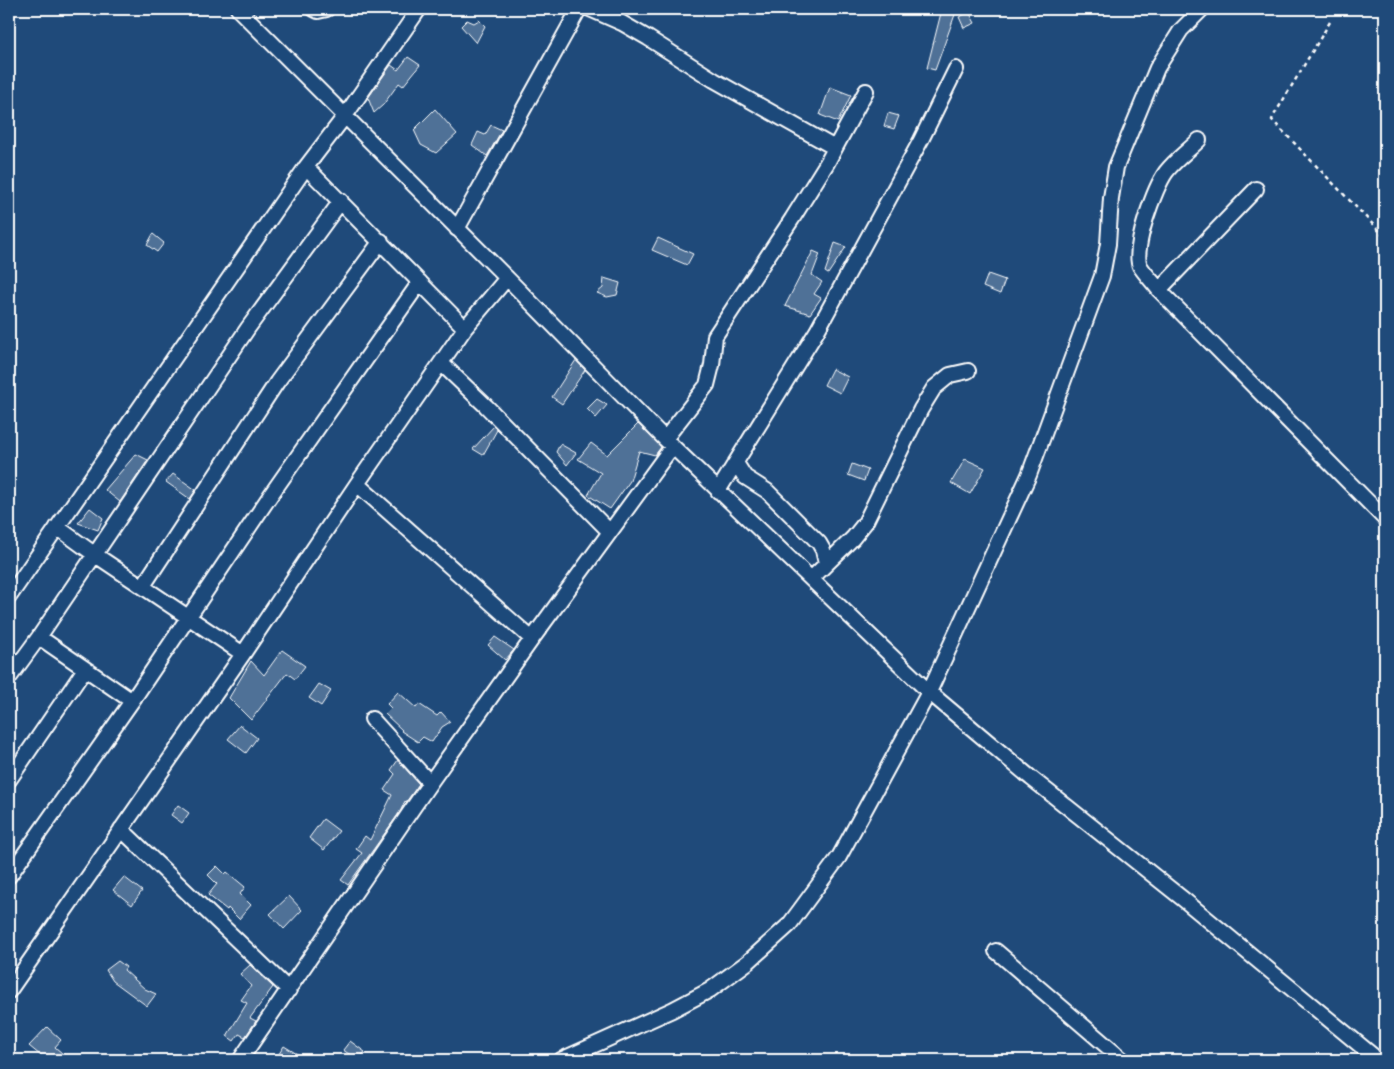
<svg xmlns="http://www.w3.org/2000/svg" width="1394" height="1069" font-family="'Gochi Hand',sans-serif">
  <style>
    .building { fill: #507197; stroke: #fff }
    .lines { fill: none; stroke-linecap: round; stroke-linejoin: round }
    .minor-casing { stroke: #fff; stroke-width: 18 }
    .path { stroke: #fff; stroke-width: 2.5; stroke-dasharray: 4 4; stroke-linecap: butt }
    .minor { stroke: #1f4a7a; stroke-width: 14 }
  </style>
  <rect width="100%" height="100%" fill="#1f4a7a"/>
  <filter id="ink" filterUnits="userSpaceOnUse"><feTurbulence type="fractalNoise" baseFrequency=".02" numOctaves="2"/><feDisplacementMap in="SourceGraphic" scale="10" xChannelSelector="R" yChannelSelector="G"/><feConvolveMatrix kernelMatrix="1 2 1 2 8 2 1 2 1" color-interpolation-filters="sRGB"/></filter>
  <g filter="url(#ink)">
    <path class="building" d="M942,9H957L935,70L927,68Z
      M969,12L975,23L964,28L959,17Z
      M467,20L474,23L479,20L485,26L476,43L461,26Z
      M408,57L420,65L403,86L399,83L383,105L374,113L368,98L391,65L398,70Z
      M830,87L851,95L838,122L820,115Z
      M435,109L457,134L436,153L421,145L414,130Z
      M888,113L899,116L894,129L884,126Z
      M491,125L502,130L487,156L472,145L478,132L485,135Z
      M153,234L164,243L157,252L147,245Z
      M658,238L693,254L687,265L652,250Z
      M835,243L846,247L828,274L825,272Z
      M813,251L820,254L812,275L822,282L814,294L821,298L810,314L785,306Z
      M988,274L1005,280L1000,294L983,287Z
      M604,278L620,283L617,295L607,297L597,293L603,288Z
      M576,360L585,370L562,404L552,397Z
      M832,369L848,377L840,393L824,385Z
      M597,399L607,405L596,418L587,409Z
      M638,424L661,447L655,455L639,451L630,481L610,509L588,495L601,473L578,459L591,443L607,455Z
      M494,426L497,430L483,455L473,449Z
      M560,444L576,453L567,465L556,452Z
      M136,454L148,460L120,502L105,490Z
      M965,459L985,468L970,494L951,483Z
      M852,464L868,470L864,481L848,475Z
      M173,474L196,490L190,499L166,482Z
      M90,508L103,518L98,530L78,523Z
      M495,637L514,650L505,660L488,645Z
      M282,650L305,666L295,679L287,673L251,720L229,698L251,661L264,675Z
      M319,684L331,691L321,706L309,698Z
      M398,692L416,708L419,704L437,716L441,712L450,722L442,727L432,742L423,737L418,742L401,731L402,730L385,714L391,708L387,704Z
      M240,725L257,738L246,753L228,739Z
      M398,760L419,784L406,802L405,801L400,812L348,885L341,880L362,853L356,849L365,836L370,840L392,795L384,790L395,774L391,770Z
      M178,805L189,813L182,823L171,815Z
      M323,819L339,831L324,850L309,838Z
      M217,866L225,874L227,872L245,887L240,894L251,905L239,919L228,908L227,910L208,895L217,884L208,875Z
      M124,877L142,891L132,905L113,890Z
      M289,896L302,910L284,929L270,914Z
      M118,961L126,967L124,970L145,989L156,994L147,1006L113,981L106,970Z
      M250,965L273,987L250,1018L256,1021L245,1037L239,1034L234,1041L227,1036L247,1003L241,1000L251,986L240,974Z
      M47,1027L61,1040L55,1047L70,1060H46L29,1046Z
      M350,1041L365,1052L358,1060L343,1050Z
      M284,1046L307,1060H275Z"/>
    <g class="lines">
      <g class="minor-casing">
        <path id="minor" d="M238,9L507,278L665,439L929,692L1031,778L1183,899L1378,1060
          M314,9L318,11L327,9
          M590,9L622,23L648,38L714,80L835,148
          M1199,140C1189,150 1175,160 1166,172C1155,187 1132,249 1140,266C1145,274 1153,282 1159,290L1385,519
          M306,167L465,328
          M457,229L579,9
          M1159,290L1256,189
          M441,363L486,406L610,532
          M665,439L707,385L712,365L715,336L792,219L827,163L866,91
          M736,463L745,477L767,491L819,543L823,550L826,563
          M357,484L532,639
          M718,491L817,331L921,140L956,69
          M57,527L94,554L243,654
          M811,579L853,538L865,523L921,409L934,388L950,375L968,371
          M143,586L277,382L381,241
          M9,597L306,167L345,116L419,9
          M39,637L132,701
          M9,678L39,637L248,328L341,201
          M372,719L430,783
          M9,780L85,669
          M121,829L289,990
          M9,876L132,701L270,496L420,282
          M996,951L1123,1060
          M9,991L243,654L357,484L465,328L507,278
          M240,1060L430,783L532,639L672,447
          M561,1060L672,1010L710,990L748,962L789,925L839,857L929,692L1029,475L1102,276L1108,244L1111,198L1116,167L1157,68L1181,30L1202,9"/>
      </g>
      <path class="path" d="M1330,22L1273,117L1272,120L1385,237"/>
      <use href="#minor" class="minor"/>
    </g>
  </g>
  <rect width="1394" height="1069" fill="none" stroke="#1f4a7a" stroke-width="30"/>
  <rect x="15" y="15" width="1364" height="1039" fill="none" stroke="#fff" stroke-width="2" filter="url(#ink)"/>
</svg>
